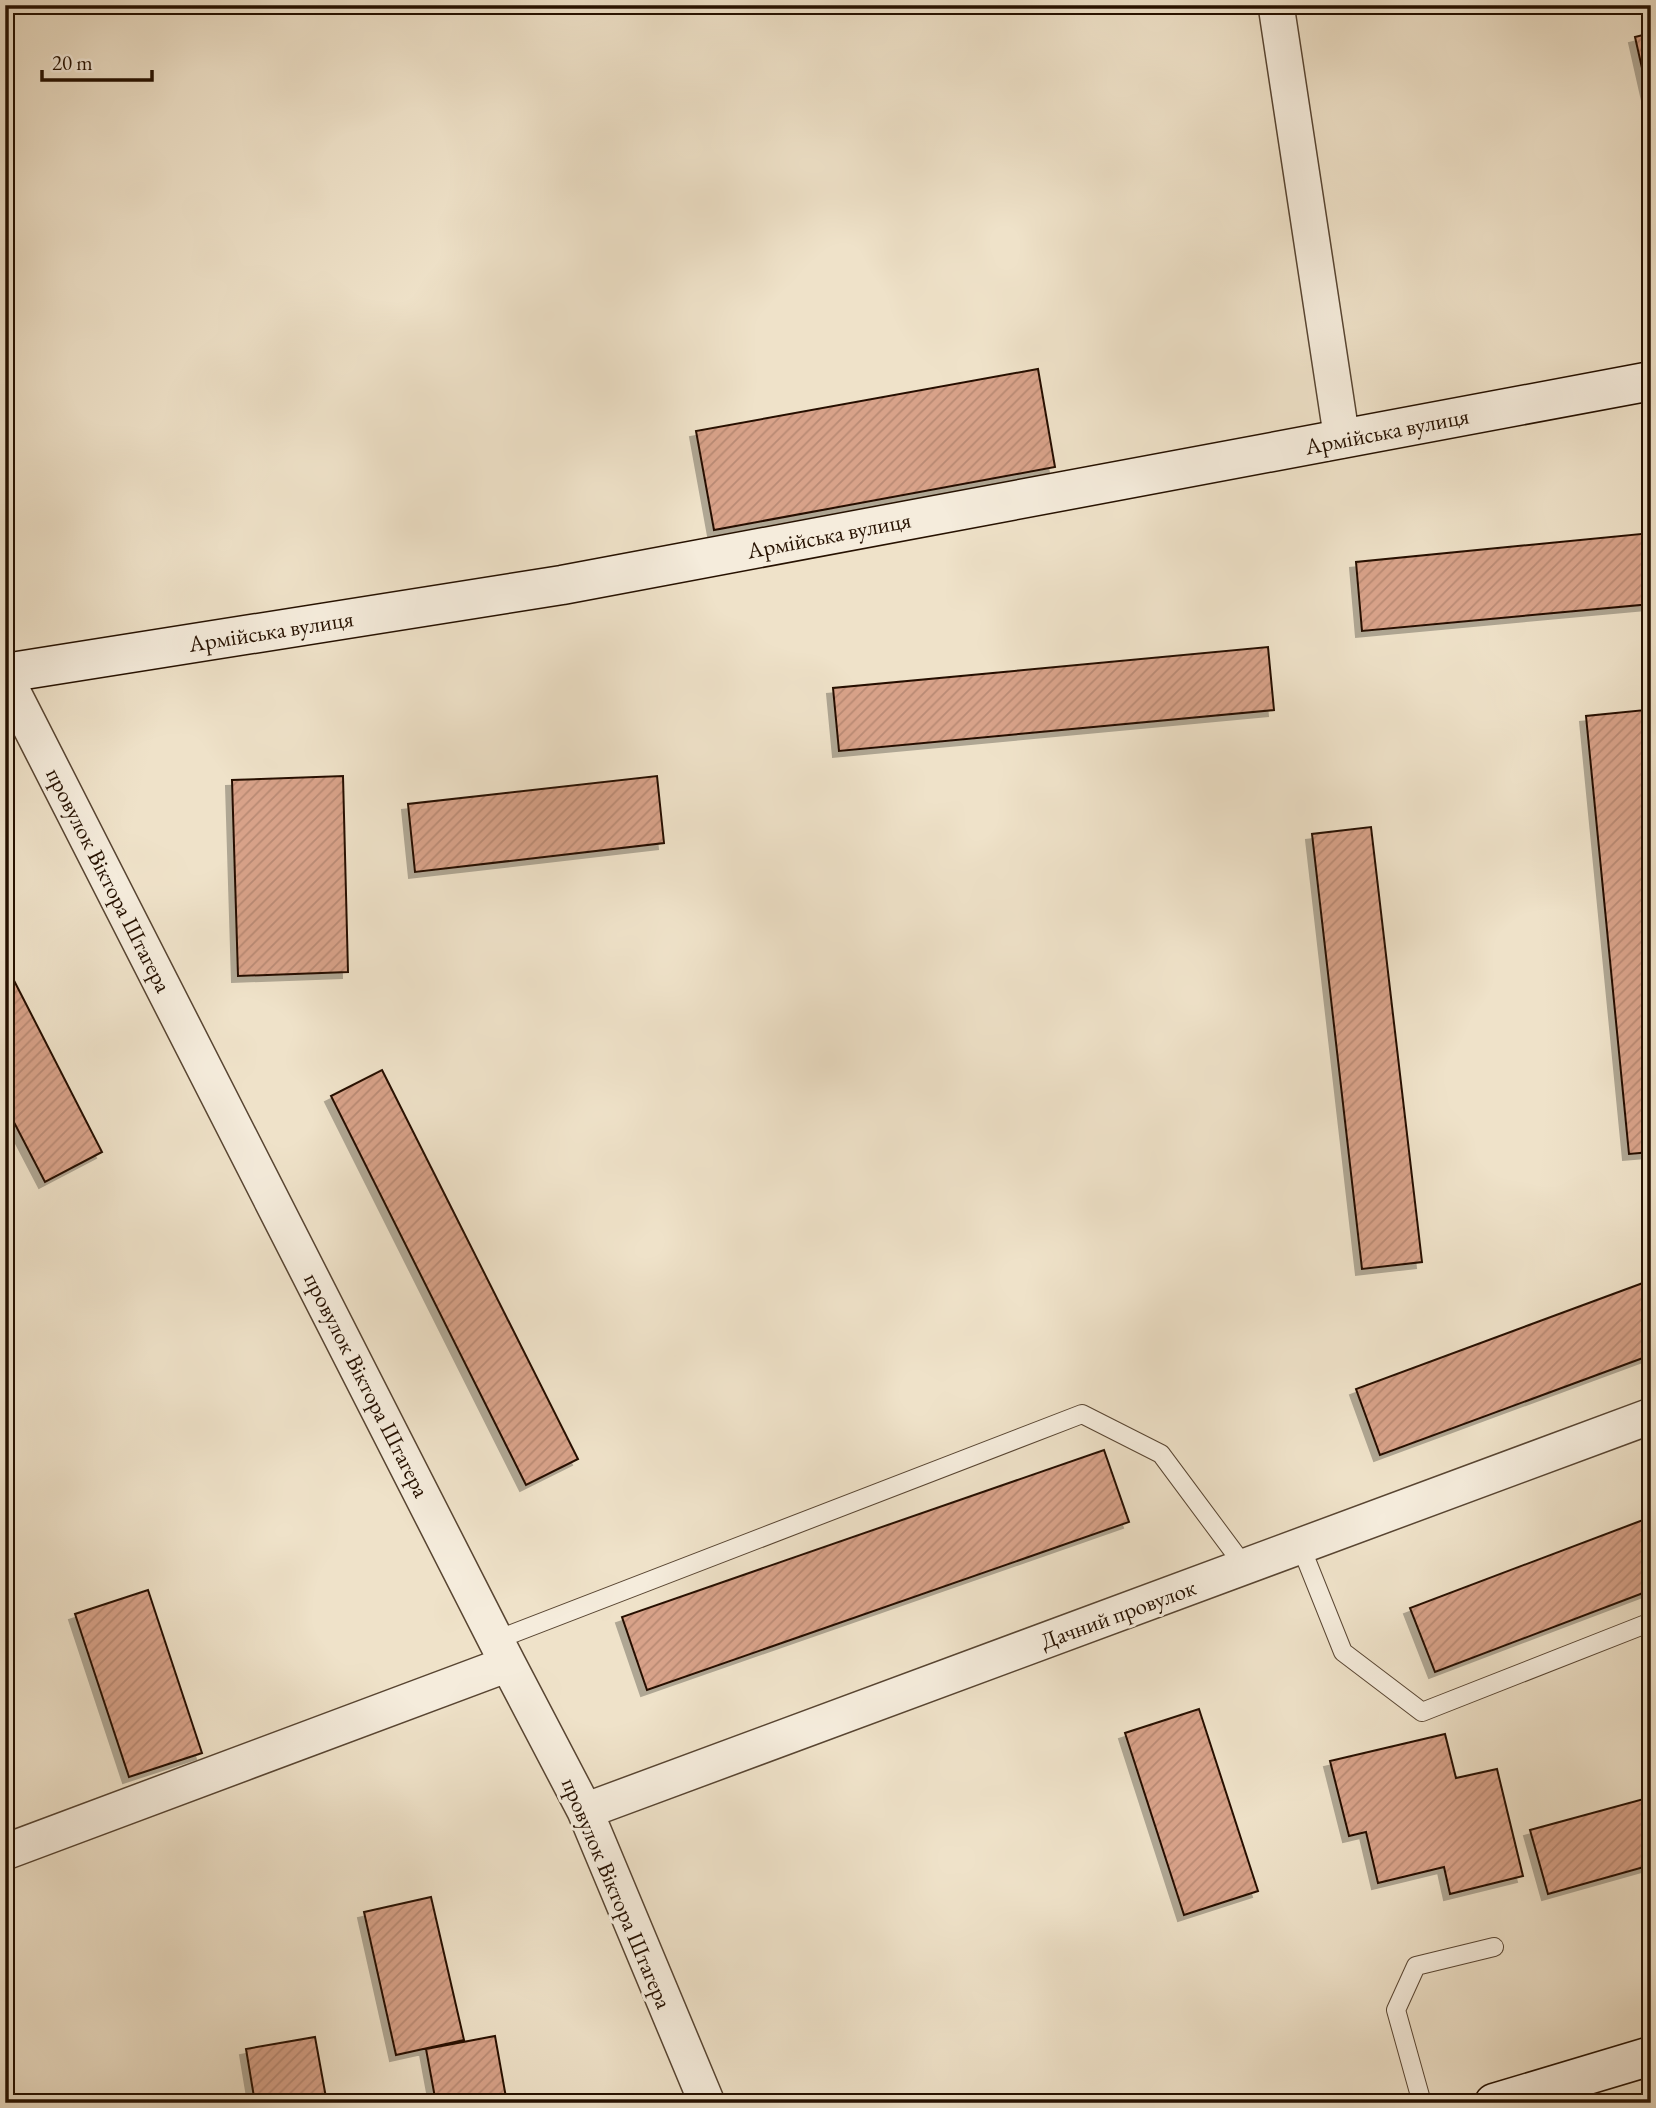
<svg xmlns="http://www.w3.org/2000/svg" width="1656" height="2108" font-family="'EB Garamond',serif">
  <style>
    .building { fill: url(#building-hatch); stroke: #261100; stroke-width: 2; filter: url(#shadow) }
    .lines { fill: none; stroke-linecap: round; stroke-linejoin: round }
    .lane-casing { stroke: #584532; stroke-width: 20 }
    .street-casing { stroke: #584532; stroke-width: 38 }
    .secondary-casing { stroke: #261100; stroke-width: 41 }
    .lane { stroke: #f5ecdc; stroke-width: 18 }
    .street { stroke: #f5ecdc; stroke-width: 35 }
    .secondary { stroke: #f5ecdc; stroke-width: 38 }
    .labels { text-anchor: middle; stroke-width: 6; stroke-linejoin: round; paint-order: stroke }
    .street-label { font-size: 23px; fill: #261100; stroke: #f5ecdc }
  </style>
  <defs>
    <pattern id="building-hatch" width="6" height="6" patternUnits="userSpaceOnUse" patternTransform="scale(1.75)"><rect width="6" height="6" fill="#d8a289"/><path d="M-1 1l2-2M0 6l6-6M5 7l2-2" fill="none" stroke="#b98a74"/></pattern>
    <filter id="shadow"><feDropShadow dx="-6" dy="6" stdDeviation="0" flood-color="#0004"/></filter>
  </defs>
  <rect width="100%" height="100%" fill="#efe2c9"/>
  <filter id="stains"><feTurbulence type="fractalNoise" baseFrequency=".00286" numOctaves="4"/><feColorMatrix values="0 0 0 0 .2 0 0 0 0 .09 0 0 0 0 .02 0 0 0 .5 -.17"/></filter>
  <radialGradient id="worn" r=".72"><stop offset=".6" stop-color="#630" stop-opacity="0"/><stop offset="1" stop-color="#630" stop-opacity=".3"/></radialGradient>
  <path class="building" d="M1651,33V108L1635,37Z
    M1038,369L1055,467L714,530L696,431Z
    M1651,533V604L1362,631L1356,562Z
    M1268,647L1274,710L839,751L833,688Z
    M1645,710L1651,765V1152L1629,1154L1586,716Z
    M343,776L348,972L238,976L232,780Z
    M657,776L664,843L415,872L408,804Z
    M1371,827L1422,1262L1362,1269L1312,834Z
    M5,963L102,1152L45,1182L5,1105Z
    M382,1070L578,1459L526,1485L331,1096Z
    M1651,1280V1355L1380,1455L1356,1389Z
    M1104,1450L1129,1522L647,1690L622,1617Z
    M1651,1517V1590L1435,1672L1410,1608Z
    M148,1590L202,1753L129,1777L75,1614Z
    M1199,1709L1258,1891L1184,1915L1125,1733Z
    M1445,1734L1456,1778L1497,1769L1523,1876L1450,1894L1444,1867L1378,1883L1366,1832L1349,1836L1330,1761Z
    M1651,1797V1865L1548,1894L1530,1830Z
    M431,1897L464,2040L396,2055L364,1912Z
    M495,2036L507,2103H436L426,2049Z
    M315,2037L327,2103H255L246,2049Z"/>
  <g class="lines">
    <g class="lane-casing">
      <path id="lane" d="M1301,1547L1343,1652L1422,1712L1651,1622
        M496,1640L1082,1414L1161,1454L1245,1567
        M1422,2103L1396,2010L1416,1966L1494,1947"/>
    </g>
    <g class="street-casing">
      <path id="street" d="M1276,5L1342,440
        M5,677L508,1664L585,1811L707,2103
        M585,1811L1651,1416
        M5,1852L508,1664"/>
    </g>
    <g class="secondary-casing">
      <path id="secondary" d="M5,673L562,585L1651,381
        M1494,2103L1651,2056"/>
    </g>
    <use href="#lane" class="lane"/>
    <use href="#street" class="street"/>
    <use href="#secondary" class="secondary"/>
  </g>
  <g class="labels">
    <g class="street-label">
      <text transform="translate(1387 431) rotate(-11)" y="8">Армійська вулиця</text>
      <text transform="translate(829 535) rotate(-11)" y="8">Армійська вулиця</text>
      <text transform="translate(271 631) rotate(-9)" y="8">Армійська вулиця</text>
      <text transform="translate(109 880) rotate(63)" y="8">провулок Віктора Штагера</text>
      <text transform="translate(367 1385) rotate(63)" y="8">провулок Віктора Штагера</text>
      <text transform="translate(1118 1614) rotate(-20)" y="8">Дачний провулок</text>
      <text transform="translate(617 1893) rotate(67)" y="8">провулок Віктора Штагера</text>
    </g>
  </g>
  <rect width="1656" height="2108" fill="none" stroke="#efe2c9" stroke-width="28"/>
  <rect x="7" y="7" width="1642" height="2094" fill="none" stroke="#261100" stroke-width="3.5"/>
  <rect x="14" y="14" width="1628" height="2080" fill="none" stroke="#261100" stroke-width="2"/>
  <path d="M42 70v10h110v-10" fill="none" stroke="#261100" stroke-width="3.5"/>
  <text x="52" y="70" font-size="21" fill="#261100" stroke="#f5ecdc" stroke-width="5" paint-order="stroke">20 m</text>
  <rect width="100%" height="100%" filter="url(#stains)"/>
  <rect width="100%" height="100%" fill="url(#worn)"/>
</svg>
